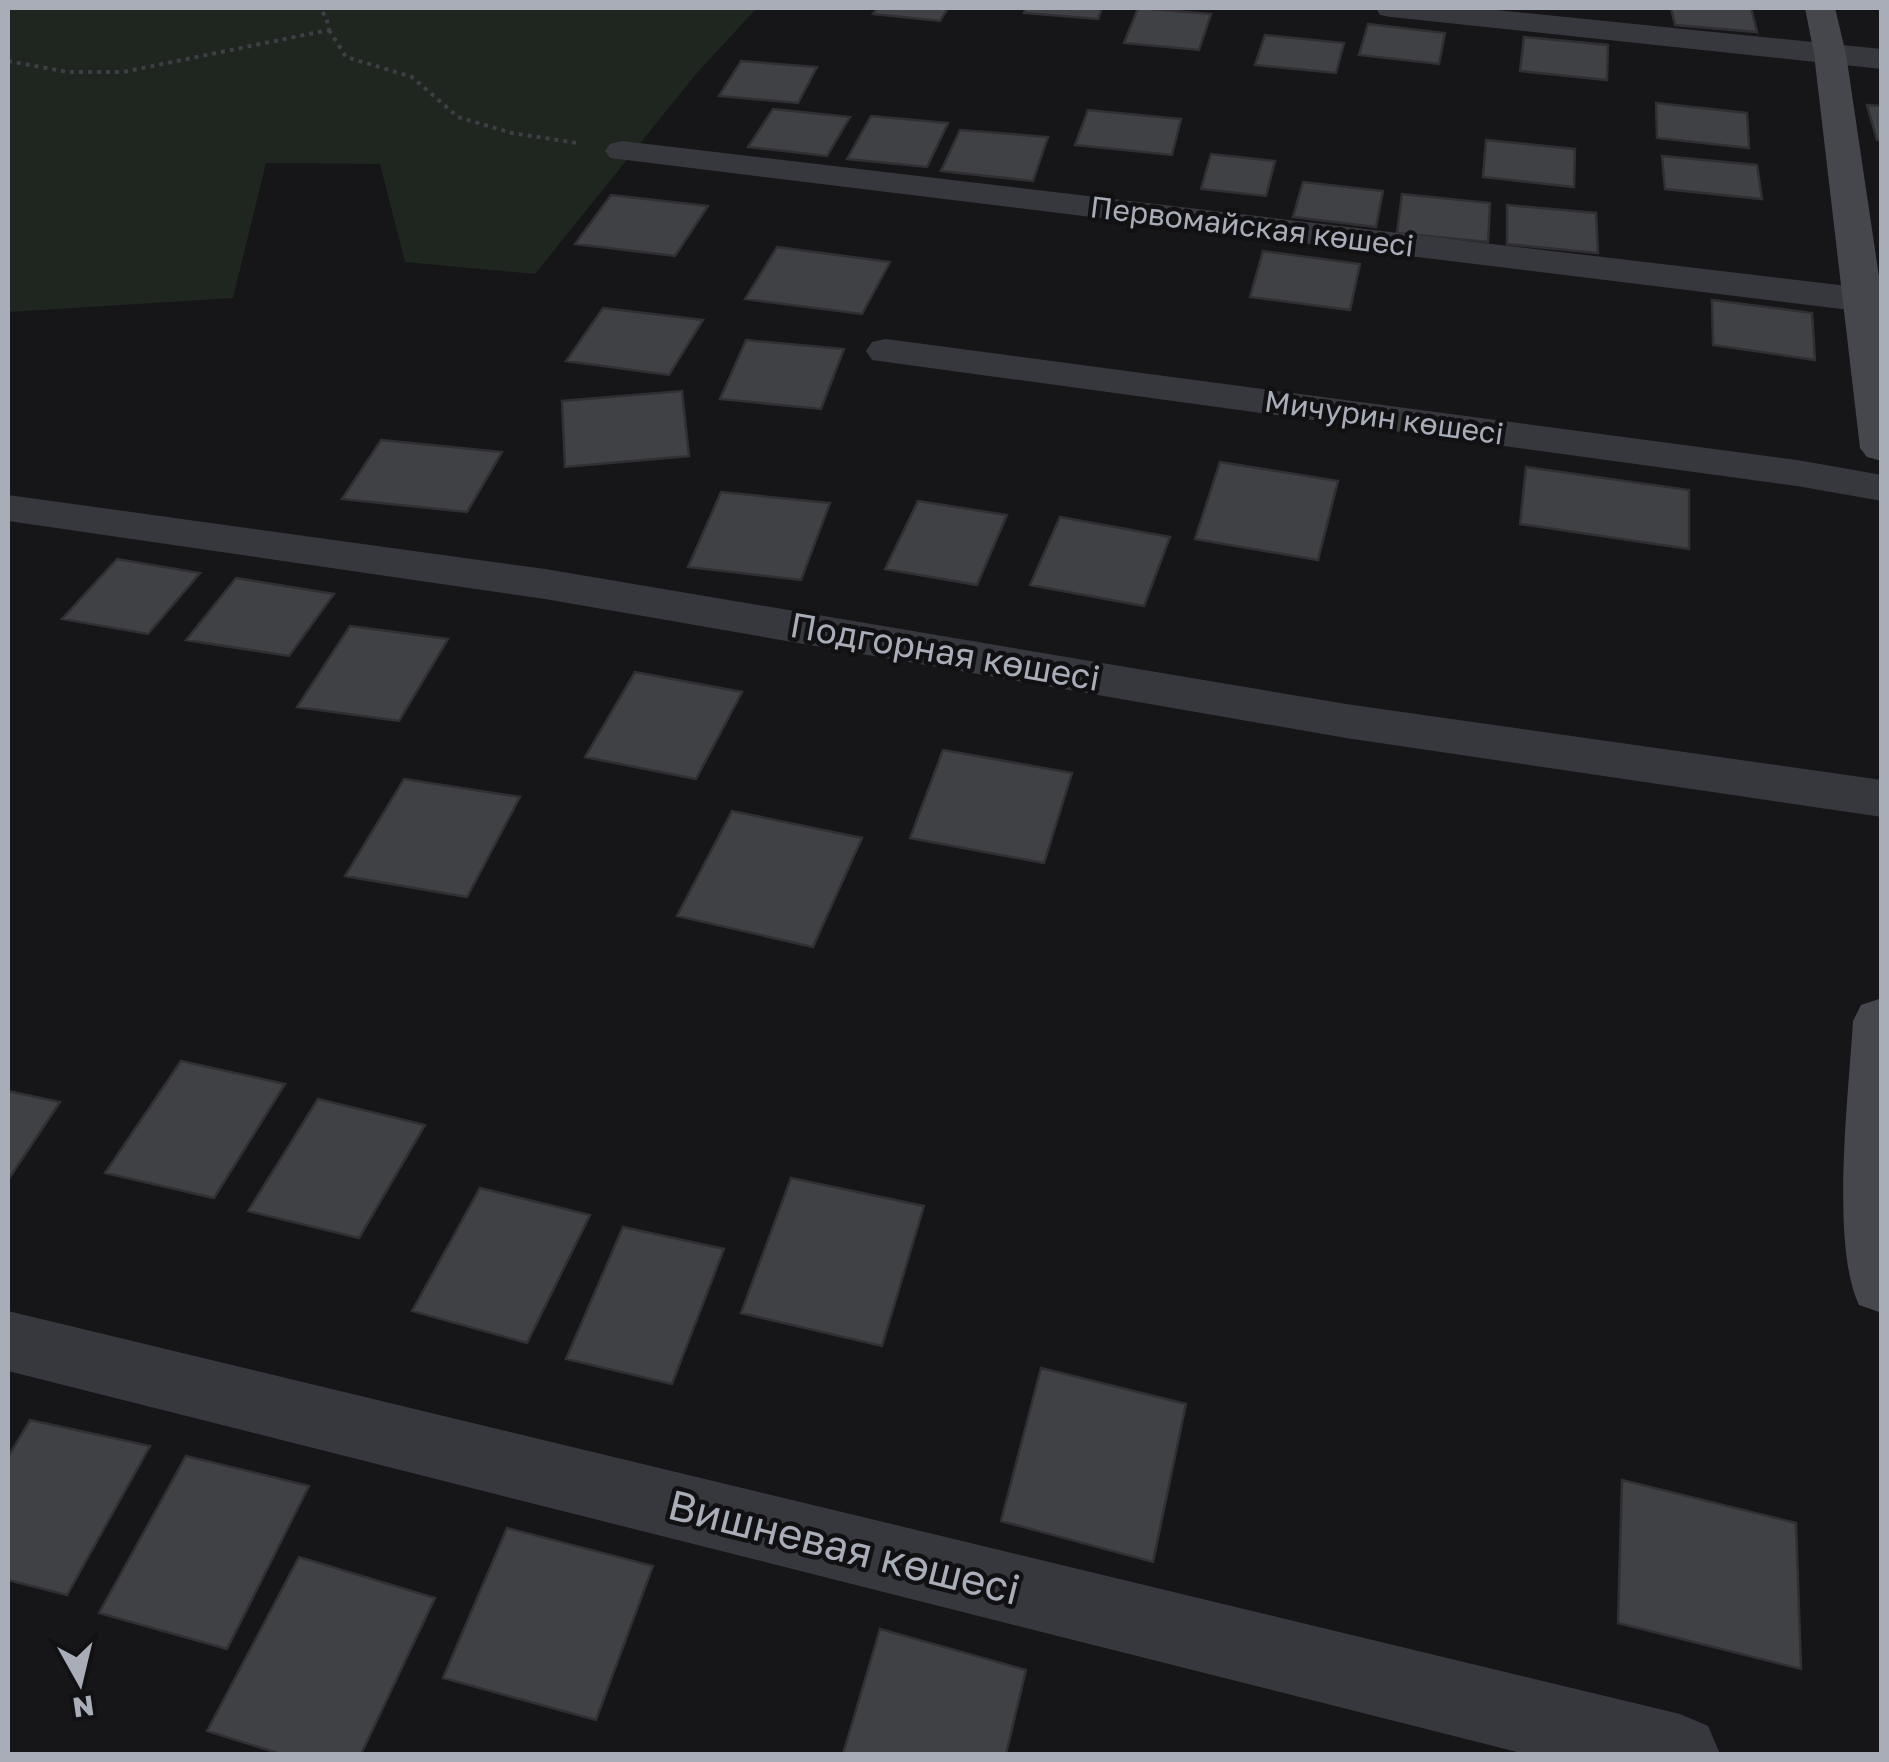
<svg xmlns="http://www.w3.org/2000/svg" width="1889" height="1762" font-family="'Golos Text',sans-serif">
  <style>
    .green { fill: #1e261f }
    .building { fill: #404145; stroke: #303034; stroke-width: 2.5 }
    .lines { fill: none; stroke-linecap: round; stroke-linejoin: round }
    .path { stroke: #3d3f44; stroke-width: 4; stroke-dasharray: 4 5; stroke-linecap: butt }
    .street { fill: #37383d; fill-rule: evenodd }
    .secondary { fill: #45474d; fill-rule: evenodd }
    .labels { text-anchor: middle; stroke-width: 9; stroke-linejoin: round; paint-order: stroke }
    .far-street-label { font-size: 30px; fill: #a8adb8; stroke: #111113 }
    .street-label { font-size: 35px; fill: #a8adb8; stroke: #111113 }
    .near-street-label { font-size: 42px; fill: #a8adb8; stroke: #111113 }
  </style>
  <rect width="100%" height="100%" fill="#161618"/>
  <path class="green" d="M8,8H757L696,74L535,274L405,262L380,164L266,163L233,298L8,312Z"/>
  <path class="building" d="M877,8H948L940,21L873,14Z
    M1026,8H1102L1098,19L1024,13Z
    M1138,8L1211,14L1199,50L1124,43Z
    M1671,8H1751L1757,32L1675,25Z
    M1368,24L1445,33L1439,64L1359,55Z
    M1265,35L1344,43L1336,73L1255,65Z
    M1524,37L1608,45L1607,80L1520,71Z
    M741,61L817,67L798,103L719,96Z
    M1656,103L1747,113L1749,148L1657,138Z
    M1867,105L1882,106V140H1877Z
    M773,109L850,117L827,156L748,147Z
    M1088,110L1181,119L1172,155L1075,145Z
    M871,116L948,123L927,167L847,159Z
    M960,130L1048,137L1033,181L941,171Z
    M1486,140L1575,149L1574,187L1483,177Z
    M1211,154L1275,161L1266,196L1201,189Z
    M1662,156L1757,165L1762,199L1665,189Z
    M1303,182L1383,191L1376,227L1293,217Z
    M1402,194L1490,203L1488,242L1397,233Z
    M611,195L708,206L675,256L575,244Z
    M1507,205L1596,213L1598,253L1507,244Z
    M777,247L890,262L862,314L745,299Z
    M1263,251L1360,264L1350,310L1250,297Z
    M1712,300L1812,313L1815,360L1713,345Z
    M603,308L703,320L669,375L566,361Z
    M746,340L844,349L821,409L720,399Z
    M682,391L689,456L565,467L562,401Z
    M381,440L502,452L467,512L342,499Z
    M1220,462L1338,481L1318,560L1195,539Z
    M1526,467L1689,490V549L1520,524Z
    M721,492L830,503L801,580L688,567Z
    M918,501L1007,515L977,585L885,569Z
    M1060,517L1170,537L1144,606L1030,585Z
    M117,559L200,573L148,634L62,619Z
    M236,578L334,594L289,656L186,640Z
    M350,626L448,639L399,721L297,707Z
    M635,672L742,692L696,779L585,757Z
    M943,750L1072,773L1044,863L910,838Z
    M404,779L520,797L467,897L345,876Z
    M732,811L862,838L813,947L677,916Z
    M181,1061L285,1084L214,1198L105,1173Z
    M8,1091L60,1102L8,1180Z
    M318,1099L425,1125L359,1238L248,1211Z
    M791,1178L924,1206L882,1346L741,1313Z
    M480,1188L590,1215L527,1343L412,1311Z
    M623,1227L724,1249L672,1384L566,1359Z
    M1041,1368L1186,1404L1153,1562L1001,1521Z
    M30,1420L150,1446L67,1595L8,1580V1457Z
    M186,1456L309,1486L227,1649L99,1613Z
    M1622,1480L1796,1523L1801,1669L1618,1623Z
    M507,1528L653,1566L596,1720L443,1678Z
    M299,1557L435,1598L361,1754H281L207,1731Z
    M880,1629L1026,1670L1006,1754H843Z"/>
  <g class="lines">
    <path class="path" d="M329,30L346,57L412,77L458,117L512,133L577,143
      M8,61L68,72H123L329,30L326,16L318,8"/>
    <path class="street" d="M1376,8H1476L1882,49V69L1391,17L1380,15Z
      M622,141L1882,290V314L610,158L605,151L610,144Z
      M886,339L1797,460L1882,475V501L1797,486L872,360L866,351L872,342Z
      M8,495L545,569L1346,704L1882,780V817L1346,738L545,599L8,521Z
      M8,1311L1680,1714L1708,1726L1720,1754H1525L8,1371Z"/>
    <path class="secondary" d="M1805,8H1835L1846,54L1882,297V461L1867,457L1860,448L1814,54Z
      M1882,998V1313L1859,1305C1830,1244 1849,1092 1853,1021L1861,1005Z"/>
  </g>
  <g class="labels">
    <g class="far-street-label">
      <text transform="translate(1252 227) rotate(7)" y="10">Первомайская көшесі</text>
      <text transform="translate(1384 418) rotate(8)" y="10">Мичурин көшесі</text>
    </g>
    <g class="street-label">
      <text transform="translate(945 652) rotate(10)" y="12">Подгорная көшесі</text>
    </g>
    <g class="near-street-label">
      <text transform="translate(844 1547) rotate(14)" y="15">Вишневая көшесі</text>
    </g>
  </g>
  <rect width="1889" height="1762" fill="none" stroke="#a8adb8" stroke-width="20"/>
  <g transform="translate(80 1682) rotate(172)" stroke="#111113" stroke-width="8" paint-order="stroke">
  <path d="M0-8L18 38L0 25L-18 38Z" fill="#a8adb8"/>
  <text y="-15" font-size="28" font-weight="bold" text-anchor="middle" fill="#a8adb8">N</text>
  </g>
</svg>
